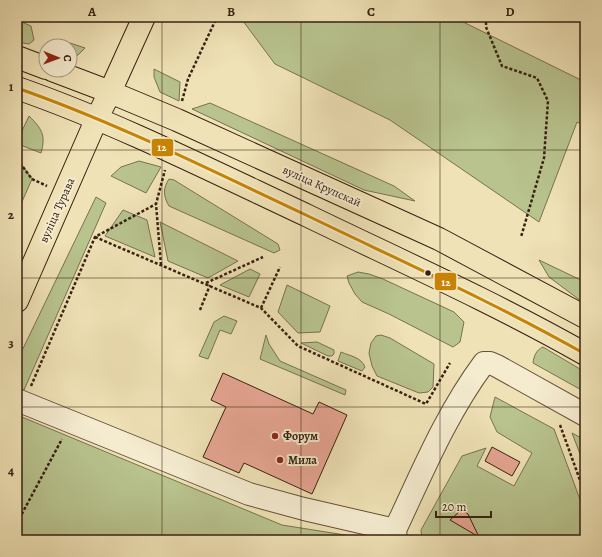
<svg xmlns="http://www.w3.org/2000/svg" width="602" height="557" font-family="Alegreya,serif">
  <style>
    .green { fill: #b8c38e; stroke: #787250 }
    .building { fill: #e7a693; stroke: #382011 }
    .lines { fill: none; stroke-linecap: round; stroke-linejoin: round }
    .minor-casing { stroke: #66503a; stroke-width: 24 }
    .major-casing { stroke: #382011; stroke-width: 24 }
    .path { stroke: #382011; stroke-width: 2.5; stroke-dasharray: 3 2; stroke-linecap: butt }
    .minor { stroke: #f5ecd0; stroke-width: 22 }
    .major { stroke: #efe2b6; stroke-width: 22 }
    .bus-1-casing { stroke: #f5ecd0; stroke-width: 6 }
    .bus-1 { stroke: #c78404; stroke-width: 3 }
    .grid { fill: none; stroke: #382011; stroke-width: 1; stroke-opacity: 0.55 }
    .bus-dot { fill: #382011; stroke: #f5ecd0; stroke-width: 1.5 }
    .poi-dot { fill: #8f2418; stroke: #f5ecd0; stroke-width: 1.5 }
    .labels { text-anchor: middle; stroke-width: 4; stroke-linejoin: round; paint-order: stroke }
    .street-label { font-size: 12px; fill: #382011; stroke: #f5ecd0 }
    .poi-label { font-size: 12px; font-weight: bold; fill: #382011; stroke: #f5ecd0; text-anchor: start }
    .line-badge { stroke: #f5ecd0; stroke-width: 1.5 }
    .badge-label { font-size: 11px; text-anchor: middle; font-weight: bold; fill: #fff }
    .neatline { fill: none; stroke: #382011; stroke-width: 1.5 }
    .grid-label { font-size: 13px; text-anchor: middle; font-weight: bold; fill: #382011 }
  </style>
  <rect width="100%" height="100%" fill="#efe2b6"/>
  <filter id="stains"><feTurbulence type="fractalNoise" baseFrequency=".005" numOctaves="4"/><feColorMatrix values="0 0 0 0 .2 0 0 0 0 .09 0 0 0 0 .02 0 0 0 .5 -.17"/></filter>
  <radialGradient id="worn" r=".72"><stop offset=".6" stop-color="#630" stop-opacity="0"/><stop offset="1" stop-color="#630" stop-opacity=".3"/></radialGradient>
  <path class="green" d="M244,17H453L585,82V126L577,122L539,222L390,120L275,64L243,21Z
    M17,20L31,26L34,40L29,44L17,42Z
    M61,40L85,48L78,55L70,58V46H59Z
    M154,69L180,82L179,101L160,92L154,77Z
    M210,103L394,186L415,201L364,190L192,109Z
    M29,116C42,129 46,135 41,153L23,146L20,143L21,133Z
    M17,158L32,179L17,213Z
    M139,161L161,167L146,193L111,176L121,167Z
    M169,179L174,180L278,244L280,250L274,253L169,206C163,196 163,188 169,179Z
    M96,197L106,203L24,390L17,387V361Z
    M123,210L147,220L155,257L105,236Z
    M160,222L238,261L208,278L168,261Z
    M539,260L585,282V304L549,277Z
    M250,269L260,274L249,297L220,285Z
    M358,272L369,274L383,279L454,312L464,322L460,342L453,347L389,314L362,302L355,294L349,283L347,276Z
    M287,285L330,306L320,332L298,333L278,312Z
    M224,316L237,321L231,334L220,330L208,359L199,356L214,322Z
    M266,335L269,344L280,361L346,390L345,395L260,359Z
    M381,335L390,338L434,364L433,387L428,392L419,393L377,376L372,366L369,353L371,343L376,336Z
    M317,342L334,350V354L332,356H328L301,343Z
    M543,347L585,372V392L533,363C534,356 536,350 543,347Z
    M341,352C350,356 361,357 365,367L362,371L338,361Z
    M495,397L554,429L585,513V540H422L421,530L462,456L486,448L477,466L514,486L532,453L497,432L490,417Z
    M17,415L282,525L364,538L365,540H17Z
    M572,433L585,440V467Z"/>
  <path class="building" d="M223,373L313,414L319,402L347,415L312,494L244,463L239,473L203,457L226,407L211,400Z
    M492,447L520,462L512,476L485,461Z
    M464,511L468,514L479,537L450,520L459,512Z"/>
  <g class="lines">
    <g class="minor-casing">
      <path id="minor" d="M17,400L249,494L304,509L395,530
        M396,540L395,530C422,473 446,414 484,363H490L497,366L585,415"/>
    </g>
    <g class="major-casing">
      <path id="major" d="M17,57L46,68
        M52,70L110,92L177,120L439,239L585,317
        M17,88C117,123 212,171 308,216C401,261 495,303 585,354
        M17,301L97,118L110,92L144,17"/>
    </g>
    <path class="path" d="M486,17V27L502,66L537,78L548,101L544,158L521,237
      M572,17L585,23
      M182,101L188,79L217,17
      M17,159L32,179L47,186
      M95,237L261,308L298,346L426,404L450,363
      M161,265L156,204L165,170
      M206,283L263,257
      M261,308L280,267
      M200,310L210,285
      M31,386L95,237L156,204
      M560,425L585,494
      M17,523L62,439"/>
    <use href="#minor" class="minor"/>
    <use href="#major" class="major"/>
    <g class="bus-1-casing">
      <path id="bus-1" d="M17,88C117,123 212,171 308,216C401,261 495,303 585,354"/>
    </g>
    <use href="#bus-1" class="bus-1"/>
  </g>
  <path class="grid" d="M162,17V540M301,17V540M440,17V540M17,150H585M17,278H585M17,407H585"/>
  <circle class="bus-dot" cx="428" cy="273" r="3.5"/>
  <g class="poi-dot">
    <circle cx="275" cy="436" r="4"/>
    <circle cx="280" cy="460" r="4"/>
  </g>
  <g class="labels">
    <g class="street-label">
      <text transform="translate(322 186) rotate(24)" y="4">вуліца Крупскай</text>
      <text transform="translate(57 210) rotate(-66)" y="4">вуліца Турава</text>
    </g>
    <g class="poi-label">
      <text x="283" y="440">Форум</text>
      <text x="288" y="464">Мила</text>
    </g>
  </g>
  <g class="line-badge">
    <rect x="151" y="138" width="23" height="19" rx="4" fill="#c78404"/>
    <rect x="434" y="272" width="23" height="19" rx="4" fill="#c78404"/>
  </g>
  <g class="badge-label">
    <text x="162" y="151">12</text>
    <text x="446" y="286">12</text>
  </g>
  <rect width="602" height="557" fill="none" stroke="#efe2b6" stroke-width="44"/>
  <g transform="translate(58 58) rotate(91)"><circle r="19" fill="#f5ecd0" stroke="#a99a84"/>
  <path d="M0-3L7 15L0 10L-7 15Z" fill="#8f2418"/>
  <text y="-6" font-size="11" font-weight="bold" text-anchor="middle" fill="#382011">С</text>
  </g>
  <path d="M436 511v6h55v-6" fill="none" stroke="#382011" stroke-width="2"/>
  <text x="442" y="511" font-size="12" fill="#382011" stroke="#f5ecd0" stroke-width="3" paint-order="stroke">20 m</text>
  <rect x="22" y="22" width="558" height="513" class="neatline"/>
  <g class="grid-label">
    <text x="92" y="16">A</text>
    <text x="231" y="16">B</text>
    <text x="371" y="16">C</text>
    <text x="510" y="16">D</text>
    <text x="11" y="91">1</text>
    <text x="11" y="219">2</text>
    <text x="11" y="347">3</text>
    <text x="11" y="475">4</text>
  </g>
  <rect width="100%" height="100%" filter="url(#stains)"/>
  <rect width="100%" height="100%" fill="url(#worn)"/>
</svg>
